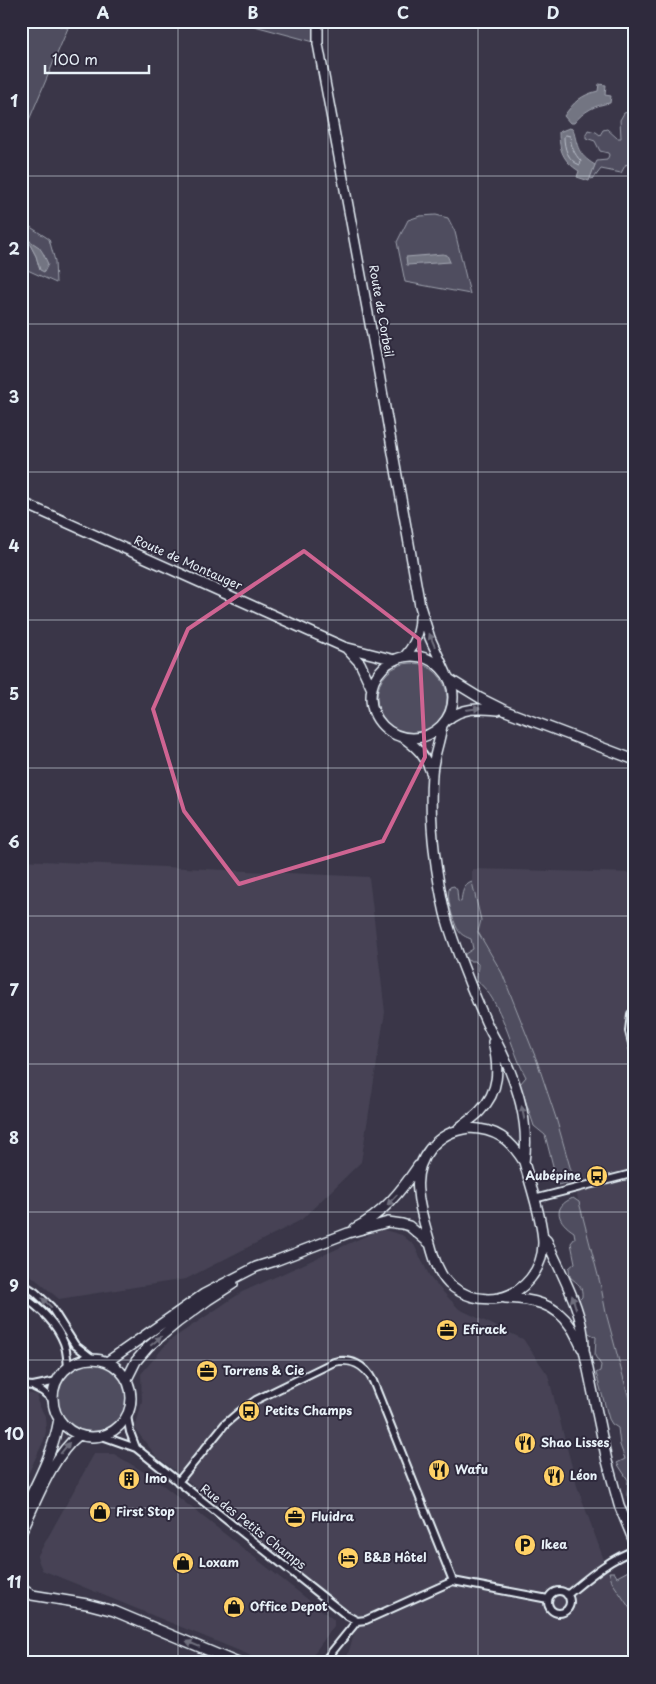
<svg xmlns="http://www.w3.org/2000/svg" width="656" height="1684" font-family="'Playpen Sans',sans-serif">
  <style>
    .built { fill: #464354 }
    .green { fill: #504e5f; stroke: #9ca0ac; fill-rule: evenodd }
    .water { fill: #737482; stroke: #a2a6b1 }
    .lines { fill: none; stroke-linecap: round; stroke-linejoin: round }
    .shore { stroke: #b9bfc9; stroke-width: 1 }
    .street-casing { stroke: #e8f1f8; stroke-width: 10 }
    .secondary-casing { stroke: #e8f1f8; stroke-width: 12 }
    .street { stroke: #2f2a3d; stroke-width: 6 }
    .secondary { stroke: #2f2a3d; stroke-width: 9 }
    .oneway { fill: #70707e }
    .marked { fill: none; stroke: #cf6492; stroke-width: 4; stroke-linejoin: round }
    .grid { fill: none; stroke: #e8f1f8; stroke-width: 1; stroke-opacity: 0.55 }
    .labels { text-anchor: middle; stroke-width: 4; stroke-linejoin: round; paint-order: stroke }
    .street-label { font-size: 12px; fill: #e8f1f8; stroke: #2f2a3d }
    .poi-label { font-size: 12px; font-weight: bold; fill: #e8f1f8; stroke: #2f2a3d; text-anchor: start }
    .neatline { fill: none; stroke: #e8f1f8; stroke-width: 2 }
    .grid-label { font-size: 16px; text-anchor: middle; font-weight: bold; fill: #e8f1f8 }
  </style>
  <rect width="100%" height="100%" fill="#3a3648"/>
  <filter id="ink" filterUnits="userSpaceOnUse"><feTurbulence type="fractalNoise" baseFrequency=".02" numOctaves="2"/><feDisplacementMap in="SourceGraphic" scale="10" xChannelSelector="R" yChannelSelector="G"/><feConvolveMatrix kernelMatrix="1 2 1 2 8 2 1 2 1" color-interpolation-filters="sRGB"/></filter>
  <g filter="url(#ink)">
    <path class="built" d="M21,860L369,877L385,1012L361,1162L301,1220L186,1279L59,1299L21,1267Z
      M472,869L635,873V1421L606,1313L591,1247L556,1118L537,1061L502,973L478,932L481,920L472,882Z
      M381,1229L402,1235L414,1245L431,1279L459,1309L523,1339L548,1375L577,1486L612,1582L635,1616V1663H345L358,1622L236,1518L156,1456L135,1429L142,1401L141,1374L169,1341L242,1292Z
      M21,1392L38,1395L37,1401L45,1416L46,1431L44,1440L23,1485L21,1495Z
      M94,1454H114L154,1478L334,1620V1626L307,1663H260L247,1654L42,1570L37,1557Z"/>
    <path class="green" d="M21,21H39L68,28L21,139Z
      M236,21H313L314,42Z
      M635,110V137L629,140L634,147L635,171L626,164L621,173L601,169L594,178L591,179L590,175L597,161L607,160L609,155L608,153L600,151L595,141L586,138V134L588,130L596,132L600,135L603,130L607,129L617,138H621L620,120L624,113Z
      M436,215L448,218L455,232L470,294L405,282L397,242L408,220L420,216Z
      M21,221L49,239L55,261L56,283L21,267ZM27,239L48,264L40,270L36,256Z
      M377 698a35 35 0 1 1 70 0a35 35 0 1 1-70 0Z
      M472,882L481,920L478,932L502,973L537,1061L556,1118L574,1181L558,1185L545,1135L534,1126L520,1084L526,1077C511,1050 502,1000 477,981L478,964L475,961H469L464,958L465,954L473,949L471,939C466,937 461,935 458,930C453,921 445,895 450,887L454,886L457,890L458,901L461,902C462,893 463,885 472,882Z
      M573,1198L579,1202L601,1287L606,1313L635,1421V1517L627,1495L628,1480L617,1463L625,1459L620,1445L618,1428L612,1424L609,1419L596,1373L600,1371L601,1365L595,1356L596,1337L585,1331L578,1301L582,1297C583,1286 578,1284 570,1277L569,1268L575,1263L571,1243L575,1238L574,1232C558,1222 551,1207 573,1198Z
      M58 1398a34 34 0 1 1 68 0a34 34 0 1 1-68 0Z
      M632,1569L635,1573V1616L612,1582L609,1572H614L617,1577Z"/>
    <path class="water" d="M599,84L606,85L605,95L611,96L610,103C595,105 584,111 574,123H570L564,116C574,102 581,95 598,91Z
      M569,128L573,129C578,147 577,154 595,165L589,181L577,177L579,171C563,161 559,150 559,132Z
      M27,239L39,247L43,253L48,264L44,272L40,270L36,256Z
      M443,254L447,255L450,262L407,265L406,257Z"/>
    <g class="lines">
      <path class="shore" d="M566,135L570,136C571,146 574,154 581,161L580,165C568,161 564,148 564,137Z"/>
      <g class="street-casing">
        <path id="street" d="M631,1014L629,1031L635,1055
          M534,1199L635,1173
          M21,1283L35,1292L51,1307L75,1345L93,1359
          M21,1295C39,1307 56,1322 64,1343C67,1351 67,1359 68,1367
          M21,1385L33,1386L57,1381
          M34,1387L42,1391L53,1400
          M127,1416L130,1432L136,1448
          M102,1436L136,1448L346,1615L357,1621
          M178,1482L225,1424L239,1412L256,1400L334,1362C351,1358 365,1365 373,1381L453,1581
          M548 1602a11 11 0 1 1 22 0a11 11 0 1 1-22 0Z
          M567,1595C588,1578 609,1559 635,1550
          M357,1621L366,1620L453,1581L548,1599
          M323,1663L357,1621"/>
      </g>
      <g class="secondary-casing">
        <path id="secondary" d="M318,21V44L375,351L420,606L430,638L446,673
          M21,502L344,647L395,660
          M346,648L360,663L372,689
          M371 697a41 41 0 1 1 82 0a41 41 0 1 1-82 0Z
          M404,657C415,645 420,633 420,616
          M449,679L480,698L506,711L635,760
          M447,720C463,707 478,708 498,710
          M442,725C440,742 433,757 432,774C429,818 435,869 445,913C451,937 461,961 470,984C477,1000 483,1017 491,1032C513,1071 531,1117 524,1162
          M404,738C418,748 425,756 431,772
          M459,1128C466,1122 474,1118 480,1111C500,1091 499,1068 493,1042
          M469,1128C496,1129 510,1139 524,1162C530,1184 543,1221 543,1243C543,1269 524,1293 499,1298C481,1301 463,1296 449,1284C436,1271 433,1253 428,1236C424,1222 419,1207 418,1192C414,1159 436,1132 469,1128Z
          M355,1228C383,1214 401,1191 418,1166
          M543,1237L547,1241C561,1274 585,1313 584,1350L607,1461L619,1505L635,1544
          M505,1298C531,1299 556,1303 571,1327C576,1334 578,1341 582,1348
          M53 1398a39 39 0 1 1 78 0a39 39 0 1 1-78 0Z
          M107,1362L204,1294L256,1267L275,1261L348,1233L388,1222L402,1224L409,1226L429,1243
          M127,1379L136,1361L148,1347L178,1322L208,1300L233,1284
          M21,1515C36,1484 53,1454 59,1419
          M21,1533C36,1502 52,1456 79,1435
          M21,1588L32,1595L87,1604L114,1611L238,1663"/>
      </g>
      <use href="#street" class="street"/>
      <use href="#secondary" class="secondary"/>
    </g>
    <defs><path id="oneway-solid" d="M-6-.8H1V-3.2L6.5 0L1 3.2V.8H-6Z" transform="scale(1.25)"/></defs>
    <g class="oneway">
      <use href="#oneway-solid" transform="translate(432 640) rotate(-113)"/>
      <use href="#oneway-solid" transform="translate(473 709) rotate(-7)"/>
      <use href="#oneway-solid" transform="translate(523 1113) rotate(-102)"/>
      <use href="#oneway-solid" transform="translate(392 1200) rotate(133)"/>
      <use href="#oneway-solid" transform="translate(574 1302) rotate(-107)"/>
      <use href="#oneway-solid" transform="translate(47 1303) rotate(-135)"/>
      <use href="#oneway-solid" transform="translate(156 1341) rotate(-40)"/>
      <use href="#oneway-solid" transform="translate(65 1448) rotate(-51)"/>
      <use href="#oneway-solid" transform="translate(193 1644) rotate(-158)"/>
    </g>
  </g>
  <path class="marked" d="M304,551L419,639L425,757L383,841L239,884L184,811L153,709L188,629Z"/>
  <path class="grid" d="M178,21V1663M328,21V1663M478,21V1663M21,176H635M21,324H635M21,472H635M21,620H635M21,768H635M21,916H635M21,1064H635M21,1212H635M21,1360H635M21,1508H635"/>
  <defs>
    <g id="bus-disc" transform="scale(1.125)"><circle r="9.5" fill="#ffd166" stroke="#2f2a3d"/><path d="M-5-6H5V4H4V6H2V4H-2V6H-4V4H-5ZM-3.5-4V0h7V-4ZM-3.5 1.2v1.5H-2V1.2ZM2 1.2v1.5H3.5V1.2Z" fill="#111"/></g>
    <g id="office-disc" transform="scale(1.125)"><circle r="9.5" fill="#ffd166" stroke="#2f2a3d"/><path d="M-6-3h4V-5.5h4V-3h4V5H-6ZM-1-4.5V-3h2v-1.5ZM-6 0V1H6V0Z" fill="#111"/></g>
    <g id="restaurant-disc" transform="scale(1.125)"><circle r="9.5" fill="#ffd166" stroke="#2f2a3d"/><path d="M-5-6h1v4h1v-4h1v4h1v-4h1v5L-1.5 .5V6h-2V.5L-5-1ZM5-6V6H3V1.5H1.5Q1.5-4 5-6Z" fill="#111"/></g>
    <g id="building-disc" transform="scale(1.125)"><circle r="9.5" fill="#ffd166" stroke="#2f2a3d"/><path d="M-4-6H4V6H1V3H-1V6H-4ZM-2.5-4.3h1.7v1.8h-1.7ZM.8-4.3h1.7v1.8H.8ZM-2.5-1h1.7V.8h-1.7ZM.8-1h1.7V.8H.8Z" fill="#111"/></g>
    <g id="shop-disc" transform="scale(1.125)"><circle r="9.5" fill="#ffd166" stroke="#2f2a3d"/><path d="M-5-2.5h2.3a2.7 3.5 0 0 1 5.4 0H5L5.5 6h-11ZM-1.5-2.5h3a1.5 2.3 0 0 0-3 0Z" fill="#111"/></g>
    <g id="parking-disc" transform="scale(1.125)"><circle r="9.5" fill="#ffd166" stroke="#2f2a3d"/><path d="M-3.5-5.5H1a3.5 3.5 0 0 1 0 7H-1V5.5H-3.5ZM-1-3.4V-.6H.8a1.4 1.4 0 0 0 0-2.8Z" fill="#111"/></g>
    <g id="hotel-disc" transform="scale(1.125)"><circle r="9.5" fill="#ffd166" stroke="#2f2a3d"/><path d="M-6-4.5h1.5V1H6V5H4.5V3h-9V5H-6ZM-4 0a1.8 1.8 0 1 1 3.6 0ZM.5 0V-2.5h3Q6-2.5 6 0Z" fill="#111"/></g>
  </defs>
  <g fill-rule="evenodd">
    <use href="#bus-disc" x="597" y="1176"/>
    <use href="#office-disc" x="447" y="1330"/>
    <use href="#office-disc" x="207" y="1371"/>
    <use href="#bus-disc" x="249" y="1411"/>
    <use href="#restaurant-disc" x="525" y="1443"/>
    <use href="#restaurant-disc" x="439" y="1470"/>
    <use href="#restaurant-disc" x="554" y="1476"/>
    <use href="#building-disc" x="129" y="1479"/>
    <use href="#shop-disc" x="100" y="1512"/>
    <use href="#office-disc" x="295" y="1517"/>
    <use href="#parking-disc" x="525" y="1545"/>
    <use href="#hotel-disc" x="348" y="1558"/>
    <use href="#shop-disc" x="183" y="1563"/>
    <use href="#shop-disc" x="234" y="1607"/>
  </g>
  <g class="labels">
    <g class="street-label">
      <text transform="translate(381 311) rotate(80)" y="4">Route de Corbeil</text>
      <text transform="translate(188 563) rotate(24)" y="4">Route de Montauger</text>
      <text transform="translate(253 1527) rotate(38)" y="4">Rue des Petits Champs</text>
    </g>
    <g class="poi-label">
      <text x="581" y="1180" text-anchor="end">Aubépine</text>
      <text x="463" y="1334">Efirack</text>
      <text x="223" y="1375">Torrens &amp; Cie</text>
      <text x="265" y="1415">Petits Champs</text>
      <text x="541" y="1447">Shao Lisses</text>
      <text x="455" y="1474">Wafu</text>
      <text x="570" y="1480">Léon</text>
      <text x="145" y="1483">Imo</text>
      <text x="116" y="1516">First Stop</text>
      <text x="311" y="1521">Fluidra</text>
      <text x="541" y="1549">Ikea</text>
      <text x="364" y="1562">B&amp;B Hôtel</text>
      <text x="199" y="1567">Loxam</text>
      <text x="250" y="1611">Office Depot</text>
    </g>
  </g>
  <rect width="656" height="1684" fill="none" stroke="#2f2a3d" stroke-width="55"/>
  <path d="M45 65v8h104v-8" fill="none" stroke="#e8f1f8" stroke-width="2.5"/>
  <text x="52" y="65" font-size="15" fill="#e8f1f8" stroke="#2f2a3d" stroke-width="4" paint-order="stroke">100 m</text>
  <rect x="28" y="28" width="600" height="1628" class="neatline"/>
  <g class="grid-label">
    <text x="103" y="19">A</text>
    <text x="253" y="19">B</text>
    <text x="403" y="19">C</text>
    <text x="553" y="19">D</text>
    <text x="14" y="107">1</text>
    <text x="14" y="255">2</text>
    <text x="14" y="403">3</text>
    <text x="14" y="552">4</text>
    <text x="14" y="700">5</text>
    <text x="14" y="848">6</text>
    <text x="14" y="996">7</text>
    <text x="14" y="1144">8</text>
    <text x="14" y="1292">9</text>
    <text x="14" y="1440">10</text>
    <text x="14" y="1588">11</text>
  </g>
</svg>
